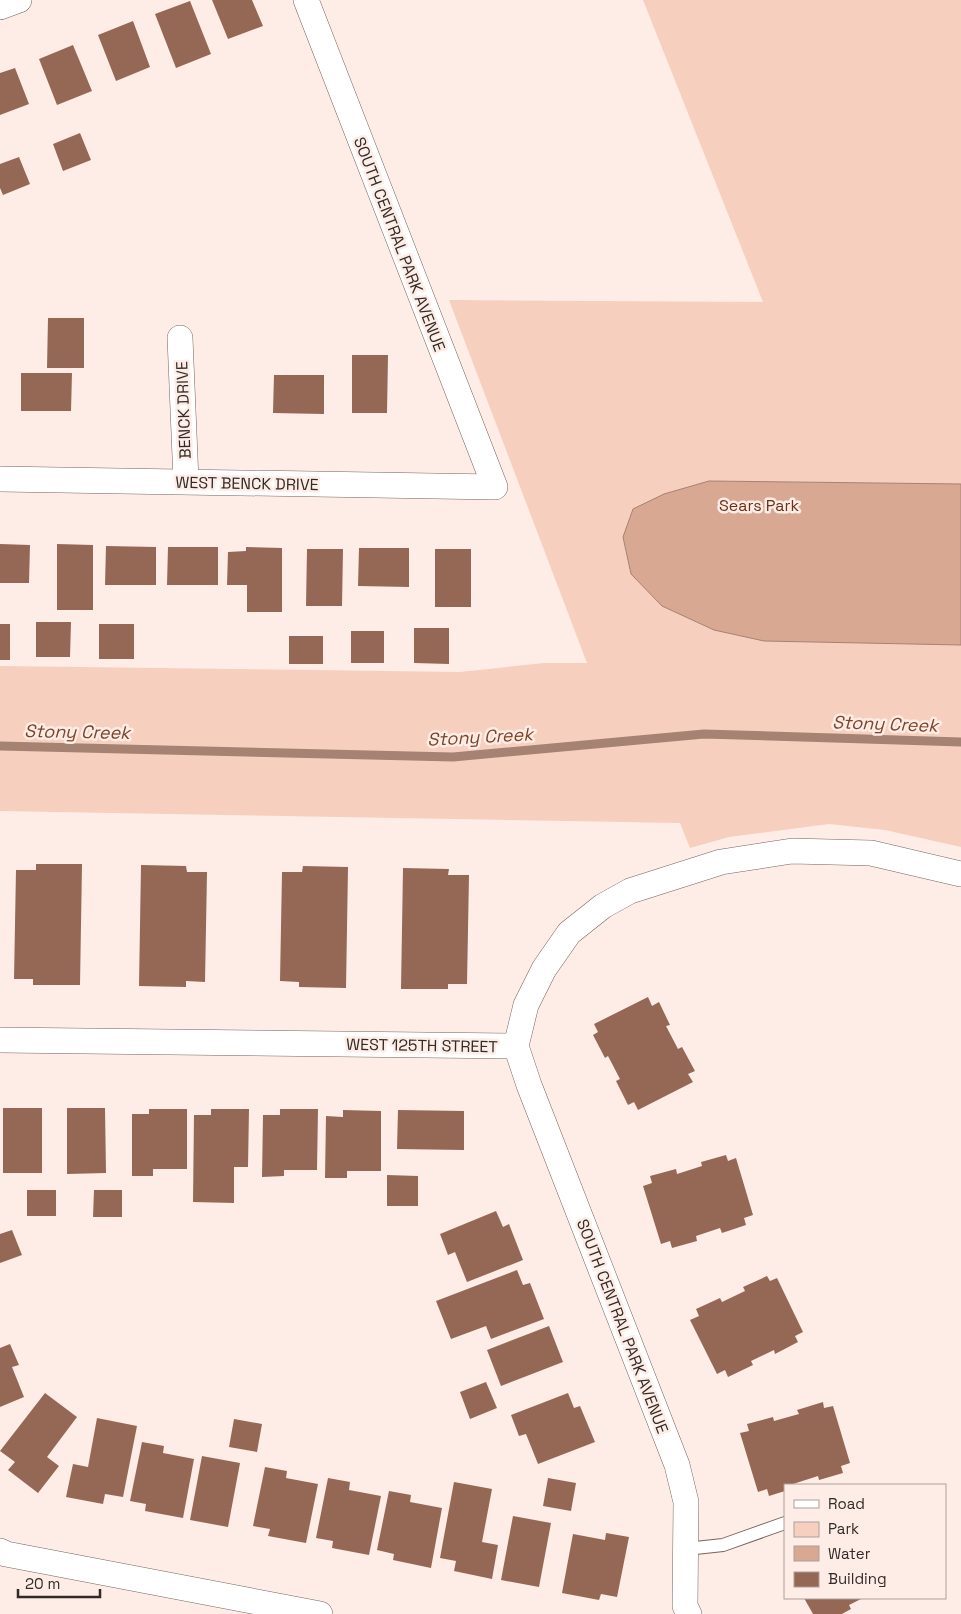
<svg xmlns="http://www.w3.org/2000/svg" width="961" height="1614" font-family="'Space Grotesk',sans-serif">
  <style>
    .green { fill: #f6cfbf }
    .water { fill: #d8a893; stroke: #a68273 }
    .lines { fill: none; stroke-linecap: round; stroke-linejoin: round }
    .stream { stroke: #a68273; stroke-width: 9 }
    .building { fill: #956855 }
    .service-casing { stroke: #75655d; stroke-width: 14 }
    .minor-casing { stroke: #75655d; stroke-width: 26 }
    .service { stroke: #fff; stroke-width: 12 }
    .minor { stroke: #fff; stroke-width: 25 }
    .labels { text-anchor: middle; stroke-width: 5; stroke-linejoin: round; paint-order: stroke }
    .street-label { font-size: 16px; fill: #322a27; stroke: #fdede6 }
    .park-label { font-size: 16px; fill: #6d3115; stroke: #fdede6 }
    .water-label { font-size: 18px; font-style: italic; fill: #814327; stroke: #fdede6 }
  </style>
  <rect width="100%" height="100%" fill="#fdede6"/>
  <path class="green" d="M643,0H961V847L885,830L829,824L729,837L690,848L680,823L0,811V666L460,672L544,663H587L449,300L763,302Z"/>
  <path class="water" d="M709,481L961,484V645L764,641L714,630L662,606L631,574L623,537L633,509L664,494Z"/>
  <g class="lines">
    <path class="stream" d="M0,746L453,757L704,734L961,742"/>
  </g>
  <path class="building" d="M212,0H252L263,26L228,39Z
    M190,1L211,54L176,68L155,14Z
    M133,21L150,67L116,81L98,35Z
    M73,45L92,91L57,105L39,59Z
    M15,68L29,104L0,115V73Z
    M80,133L91,160L63,171L53,144Z
    M19,157L30,184L3,195L0,188V164Z
    M48,318H84V368H47Z
    M352,355H388L387,413H352Z
    M21,373H72L71,411H21Z
    M274,375H324V414L273,413Z
    M0,544L30,545L29,583H0Z
    M57,544L93,545V610H57Z
    M106,546L156,547V585H105Z
    M168,547H218V585H167Z
    M246,547L282,548V612H247V585H227L228,552L246,551Z
    M359,548H409V587L358,586Z
    M307,549H343L342,606H306Z
    M435,549H471V607H435Z
    M36,622H71L70,657H36Z
    M0,624H10V660H0Z
    M99,624H134V659H99Z
    M414,628H449V664L414,663Z
    M351,631H384V663H351Z
    M289,636H323V664H289Z
    M36,864H82L80,985H33V979H14L16,870H36Z
    M141,865L186,866L187,872H207L205,982L186,981V987L139,986Z
    M303,866L348,867L346,988L299,987V982L280,981L282,872H302Z
    M403,868L449,869L448,875H469L467,984H448V989H401Z
    M648,997L652,1006L659,1002L670,1025L666,1026L678,1049L682,1047L695,1071L688,1074L693,1082L638,1110L634,1102L628,1105L616,1081L620,1079L608,1056L605,1058L593,1035L598,1032L594,1024Z
    M3,1108H42V1173H3Z
    M67,1108H105L106,1173L67,1174Z
    M149,1109H187V1169H153V1176H132V1114H149Z
    M211,1109H249L248,1167H234V1203L193,1202L194,1115H211Z
    M280,1109H318L317,1170H284V1176L262,1177L263,1115H280Z
    M343,1110L381,1111V1171H347V1178H325L326,1116L343,1117Z
    M398,1110L464,1111V1150L397,1149Z
    M726,1155L728,1161L736,1158L753,1215L744,1218L746,1225L722,1233L720,1228L696,1236L697,1241L672,1248L670,1241L661,1244L643,1186L652,1183L650,1176L676,1169L677,1174L702,1166L701,1162Z
    M387,1175L418,1176V1206H387Z
    M27,1190H56V1216H27Z
    M94,1190H122V1217H93Z
    M496,1211L503,1227L509,1224L523,1260L467,1282L455,1252L448,1255L440,1234Z
    M12,1230L22,1255L0,1263V1234Z
    M517,1270L523,1285L530,1283L544,1319L491,1339L486,1326L451,1339L436,1301Z
    M767,1276L770,1281L777,1278L803,1332L795,1336L798,1342L775,1354L774,1350L751,1361L753,1365L728,1377L725,1370L717,1374L690,1320L699,1316L696,1309L720,1298L722,1302L745,1291L743,1287Z
    M549,1326L563,1362L501,1386L487,1350Z
    M10,1344L19,1365L12,1367L24,1397L0,1407V1348Z
    M486,1382L497,1408L470,1419L460,1392Z
    M45,1393L77,1417L47,1457L59,1466L38,1493L8,1470L15,1462L0,1451Z
    M568,1393L574,1408L580,1406L595,1442L538,1464L526,1434L519,1436L511,1415Z
    M823,1402L824,1408L833,1406L850,1463L841,1466L843,1473L819,1480L818,1476L793,1484L794,1485H785V1491L769,1496L767,1489L758,1492L740,1433L749,1431L747,1424L773,1417L774,1421L799,1414L797,1410Z
    M97,1418L137,1426L123,1497L105,1494L103,1504L66,1497L73,1464L88,1467Z
    M234,1419L262,1424L257,1452L229,1447Z
    M142,1442L164,1446L163,1453L194,1459L183,1518L145,1511L146,1504L130,1501Z
    M202,1456L240,1463L228,1527L190,1520Z
    M265,1467L287,1471L286,1478L318,1484L306,1543L268,1536L270,1529L253,1526Z
    M328,1478L350,1482L349,1490L381,1496L369,1555L332,1548L333,1541L316,1538Z
    M548,1478L576,1483L571,1511L543,1506Z
    M454,1482L492,1489L482,1542L498,1545L492,1579L454,1571L456,1561L440,1558Z
    M389,1491L411,1495L410,1502L442,1508L431,1568L393,1560L394,1554L377,1550Z
    M513,1516L551,1523L539,1587L501,1580Z
    M606,1533L629,1537L617,1597L601,1594L599,1600L562,1593L573,1534L605,1540Z
    M804,1598H863L849,1605L851,1609L842,1614H813Z"/>
  <g class="lines">
    <g class="service-casing">
      <path id="service" d="M686,1549L723,1545L785,1523"/>
    </g>
    <g class="minor-casing">
      <path id="minor" d="M0,7L19,0
        M180,338L186,481
        M0,479L495,487L306,0
        M0,1040L516,1046
        M516,1046L529,1085L677,1465L686,1502L685,1606L689,1614
        M516,1046L526,1005L544,969L569,933L603,906L630,891L721,862L792,851L871,853L961,874
        M0,1551L6,1554L320,1614"/>
    </g>
    <use href="#service" class="service"/>
    <use href="#minor" class="minor"/>
  </g>
  <g class="labels">
    <g class="street-label">
      <text transform="translate(400 244) rotate(69)" y="6">SOUTH CENTRAL PARK AVENUE</text>
      <text transform="translate(183 410) rotate(-92)" y="6">BENCK DRIVE</text>
      <text transform="translate(247 483) rotate(1)" y="6">WEST BENCK DRIVE</text>
      <text transform="translate(422 1045) rotate(1)" y="6">WEST 125TH STREET</text>
      <text transform="translate(623 1326) rotate(69)" y="6">SOUTH CENTRAL PARK AVENUE</text>
    </g>
    <g class="park-label">
      <text x="759" y="511">Sears Park</text>
    </g>
    <g class="water-label">
      <text transform="translate(885 724) rotate(2)" y="6">Stony Creek</text>
      <text transform="translate(77 732) rotate(1)" y="6">Stony Creek</text>
      <text transform="translate(480 737) rotate(-3)" y="6">Stony Creek</text>
    </g>
  </g>
  <rect x="784" y="1484" width="162" height="115" fill="#fdede6" stroke="#ac9f9a"/>
  <rect x="794" y="1500" width="25" height="8" fill="#ffffff" stroke="#ac9f9a"/>
  <text x="828" y="1509" font-size="15" fill="#322a27">Road</text>
  <rect x="794" y="1522" width="25" height="15" fill="#f6cfbf" stroke="#ac9f9a"/>
  <text x="828" y="1534" font-size="15" fill="#322a27">Park</text>
  <rect x="794" y="1546" width="25" height="15" fill="#d8a893" stroke="#ac9f9a"/>
  <text x="828" y="1559" font-size="15" fill="#322a27">Water</text>
  <rect x="794" y="1572" width="25" height="15" fill="#956855" stroke="#ac9f9a"/>
  <text x="828" y="1584" font-size="15" fill="#322a27">Building</text>
  <path d="M18 1589v8h82v-8" fill="none" stroke="#322a27" stroke-width="2.5"/>
  <text x="25" y="1589" font-size="15" fill="#322a27" stroke="#fdede6" stroke-width="4" paint-order="stroke">20 m</text>
</svg>
